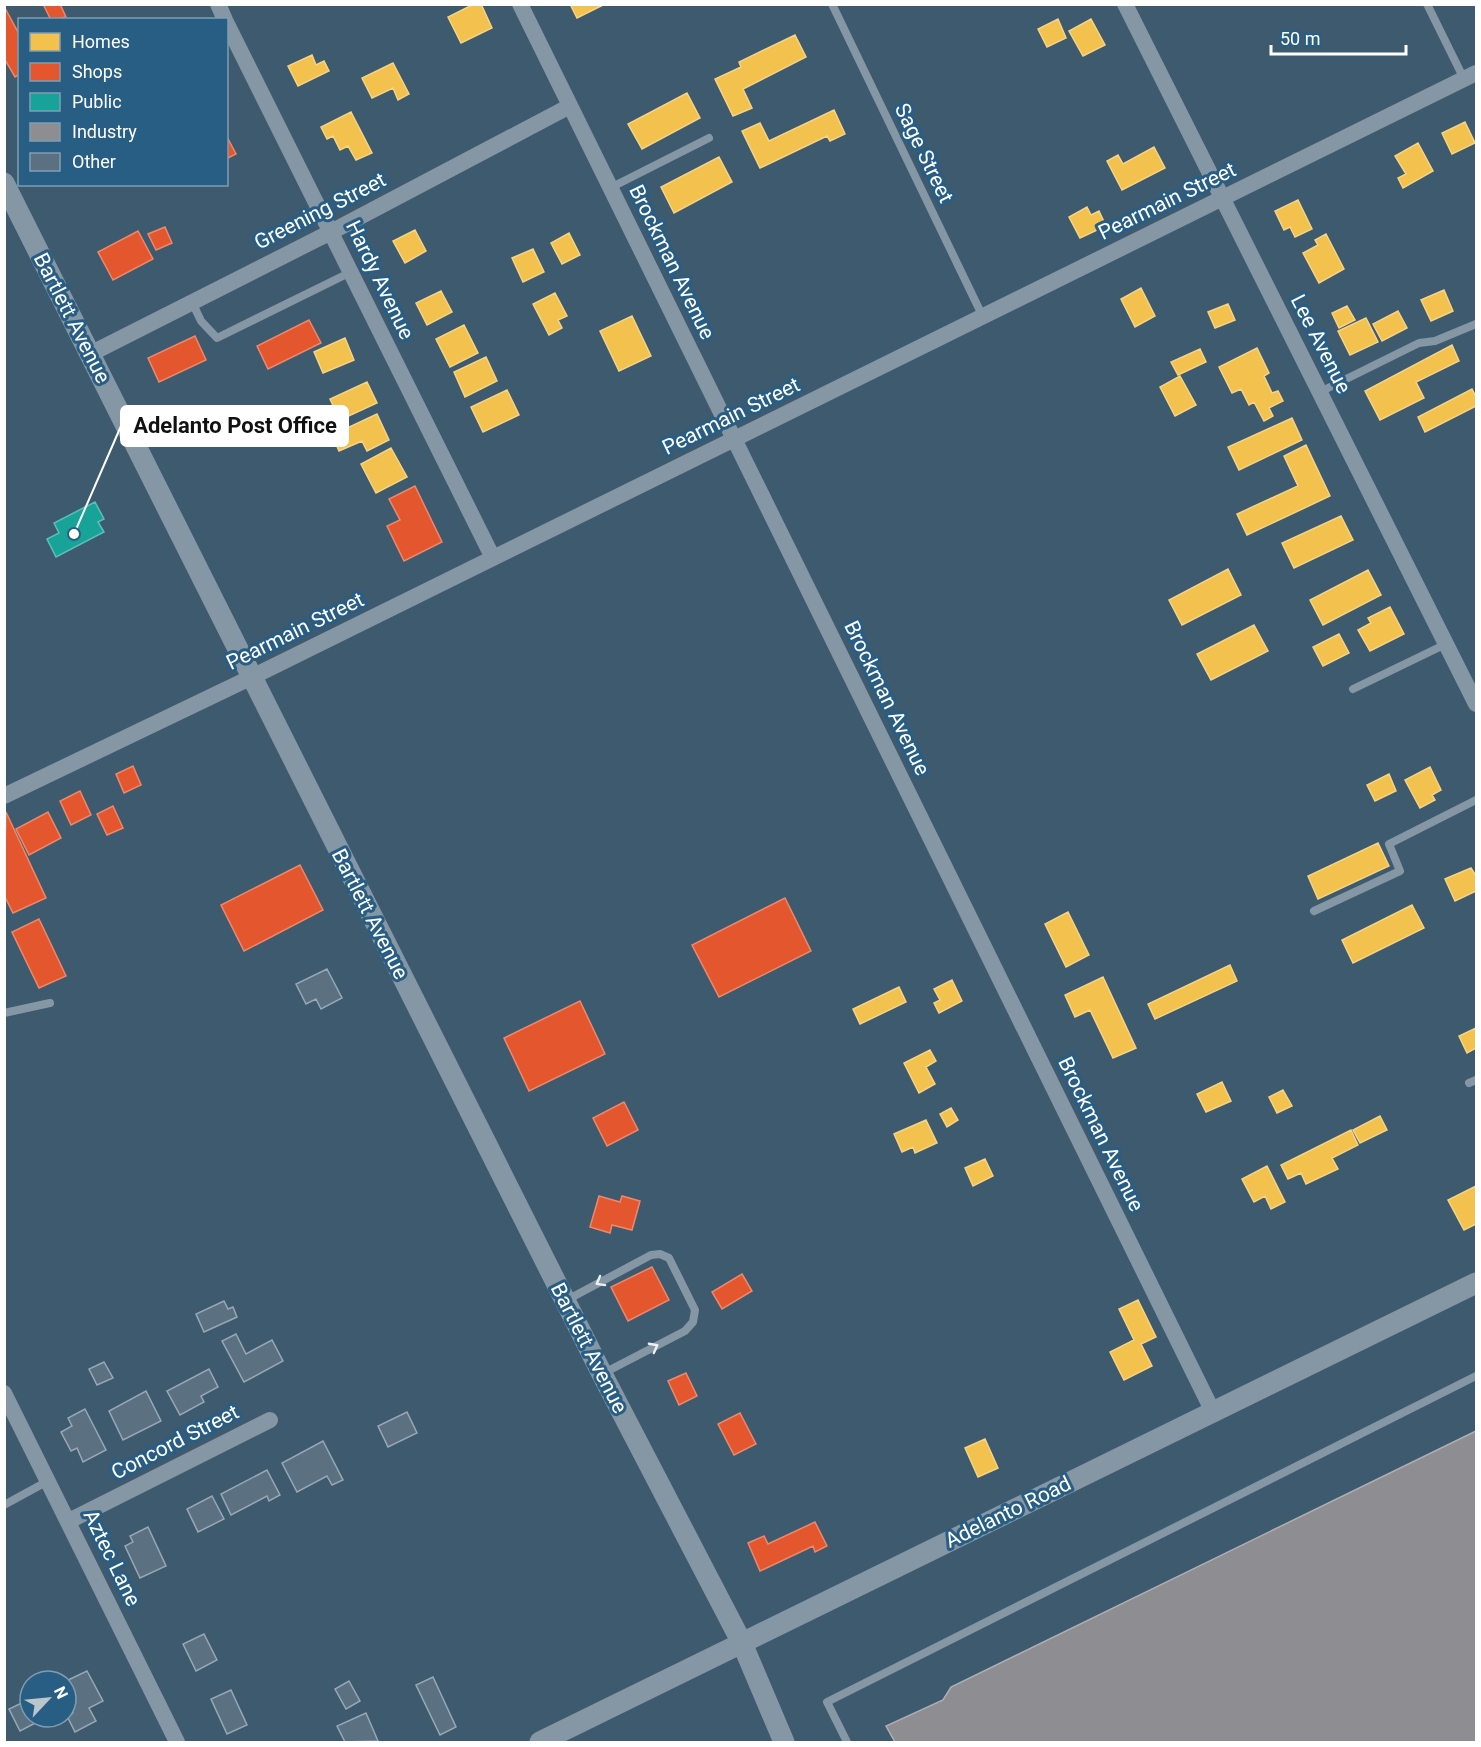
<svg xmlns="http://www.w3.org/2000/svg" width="1481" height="1747" font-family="Roboto,sans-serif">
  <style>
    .homes { fill: #f2c14e; stroke: #f6d483; stroke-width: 1.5 }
    .shops { fill: #e4572e; stroke: #ec896d; stroke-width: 1.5 }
    .public { fill: #17a398; stroke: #5dbfb7; stroke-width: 1.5 }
    .industry { fill: #8d8d92; stroke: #afafb3; stroke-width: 1.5 }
    .building { fill: #5b7182; stroke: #98a8b4; stroke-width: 1.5 }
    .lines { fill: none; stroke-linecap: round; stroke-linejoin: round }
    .service { stroke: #8596a5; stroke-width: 8 }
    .minor { stroke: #8596a5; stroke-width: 16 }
    .tertiary { stroke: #8596a5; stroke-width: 21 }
    .oneway { stroke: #edeff2 }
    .labels { text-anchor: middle; stroke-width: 6; stroke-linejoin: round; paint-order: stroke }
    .street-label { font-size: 21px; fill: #fff; stroke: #295e84 }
    .leader { fill: none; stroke: #fff; stroke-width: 2 }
    .callout-dot { fill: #fff; stroke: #295e84; stroke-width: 2 }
    .callout { fill: #fff; stroke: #fff; stroke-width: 2 }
    .callout-label { font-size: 22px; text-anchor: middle; font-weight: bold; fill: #111 }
  </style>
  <rect width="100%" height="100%" fill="#3e5a6f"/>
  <path class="homes" d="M474,4H481L492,28L461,43L448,17Z
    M570,4H605L577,18Z
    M1058,19L1066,38L1047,47L1038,29Z
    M1091,19L1105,45L1083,56L1069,31Z
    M795,35L806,57L743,89L752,108L733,116L715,79L741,67L739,62Z
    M312,55L316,65L324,61L329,71L298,86L288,66Z
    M393,63L409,94L398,100L393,88L372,98L362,78Z
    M687,93L700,118L642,149L628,124Z
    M834,110L845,134L830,141L827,136L760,168L742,131L760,123L769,141Z
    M351,112L372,153L356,160L348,146L340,150L333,136L327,139L321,127Z
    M1465,122L1475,143L1452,154L1442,133Z
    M1418,143L1433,171L1403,188L1398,178L1406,174L1395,156Z
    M1154,147L1165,168L1122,190L1107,161L1118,155L1123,164Z
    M719,157L732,182L674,213L661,187Z
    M1298,200L1312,229L1295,237L1290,227L1284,230L1275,211Z
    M1087,207L1091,215L1099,211L1106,226L1080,238L1069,217Z
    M415,230L426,251L405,263L393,241Z
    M569,233L580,255L562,264L551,243Z
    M1326,234L1344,269L1319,283L1303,253L1318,245L1315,240Z
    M533,249L544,272L523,282L512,258Z
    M1141,288L1155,316L1135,327L1121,299Z
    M1444,290L1453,311L1431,321L1421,300Z
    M441,291L452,312L427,325L416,303Z
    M555,293L567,316L558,320L562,328L549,335L533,304Z
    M1228,304L1235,320L1215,328L1208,312Z
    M1347,306L1355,320L1339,328L1332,313Z
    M1398,311L1407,328L1382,341L1373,324Z
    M632,316L651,356L619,371L600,331Z
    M1366,318L1378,342L1350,355L1338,331Z
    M464,325L478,353L450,367L436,339Z
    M345,338L354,360L323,373L314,352Z
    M1452,345L1459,361L1416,382L1424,398L1380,420L1365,391Z
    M1257,348L1269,373L1264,376L1272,393L1278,391L1283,401L1269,408L1273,416L1264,421L1254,402L1249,405L1241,389L1232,393L1219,367Z
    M1200,349L1206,362L1178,375L1171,362Z
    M486,357L497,381L465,397L454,372Z
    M1180,376L1196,405L1175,416L1160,387Z
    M367,382L377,403L340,420L330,399Z
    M1472,389L1476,397V406L1425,432L1418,417Z
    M507,390L519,415L483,432L471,407Z
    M377,414L389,440L367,451L362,441L339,451L332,435Z
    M1292,418L1302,440L1239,470L1228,447Z
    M1306,445L1330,496L1247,535L1237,514L1298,486L1284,456Z
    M391,448L407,477L376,493L361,464Z
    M1341,516L1353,540L1294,568L1282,543Z
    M1228,569L1241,595L1182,625L1169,600Z
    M1368,570L1381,595L1323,625L1310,600Z
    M1390,607L1404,634L1370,651L1358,630L1371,623L1368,618Z
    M1254,625L1268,651L1211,680L1197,654Z
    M1339,634L1349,653L1323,666L1313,647Z
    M1430,767L1441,790L1432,795L1435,800L1420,808L1405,780Z
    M1389,774L1396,791L1375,801L1367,785Z
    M1378,843L1389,866L1318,899L1308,876Z
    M1471,868L1476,876V891L1455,901L1445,879Z
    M1412,905L1424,928L1353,963L1342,940Z
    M1068,912L1089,955L1066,967L1045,924Z
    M1230,965L1237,981L1155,1019L1148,1004Z
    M1103,977L1136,1048L1113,1058L1090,1010L1075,1017L1065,995Z
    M952,980L962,1001L939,1013L934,1003L940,1000L934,989Z
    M899,987L906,1002L860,1024L853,1009Z
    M1476,1028V1048L1467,1053L1459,1036Z
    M930,1050L936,1061L926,1067L935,1084L919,1093L904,1063Z
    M1222,1082L1231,1101L1206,1112L1197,1094Z
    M1283,1090L1292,1106L1277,1113L1269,1097Z
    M951,1108L958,1120L947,1127L940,1114Z
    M1380,1116L1387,1130L1360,1143L1353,1130Z
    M926,1120L937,1143L915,1153L913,1147L902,1152L894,1134Z
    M1351,1130L1358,1145L1332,1158L1338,1169L1306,1184L1301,1173L1288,1179L1281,1165Z
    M985,1159L993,1176L973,1186L965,1168Z
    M1267,1166L1285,1202L1271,1209L1265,1196L1254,1202L1242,1179Z
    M1476,1186V1224L1464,1230L1448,1200Z
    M1138,1300L1156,1337L1141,1344L1152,1366L1124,1380L1110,1352L1134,1340L1119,1309Z
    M985,1439L998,1468L978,1477L965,1448Z"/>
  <path class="shops" d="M43,4H60L66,17L51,20Z
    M5,8L20,36V74L15,77L4,58Z
    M226,135L236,154L226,159Z
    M165,227L172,243L156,250L148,234Z
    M138,231L153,259L113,280L98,252Z
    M309,320L321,343L268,369L257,346Z
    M195,336L206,360L159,382L148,358Z
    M415,486L442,542L404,561L387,526L400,520L389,499Z
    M133,766L141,785L124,793L116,774Z
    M80,791L91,815L71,825L60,801Z
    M113,806L123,828L107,835L97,814Z
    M6,812L46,898L13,913L4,895Z
    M48,812L61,838L29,855L16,829Z
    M300,865L323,910L244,951L221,905Z
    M785,898L811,951L719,997L692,945Z
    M39,919L66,976L39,988L12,932Z
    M580,1001L605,1054L529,1091L504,1038Z
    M624,1102L638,1130L607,1146L593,1118Z
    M599,1196L620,1202L622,1196L640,1201L632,1230L612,1225L610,1233L590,1227Z
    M652,1267L669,1300L628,1321L611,1287Z
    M742,1274L752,1291L722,1309L712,1292Z
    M686,1373L697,1396L679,1405L668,1381Z
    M740,1413L756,1444L734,1455L718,1424Z
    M815,1522L827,1546L815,1552L813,1546L760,1571L748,1543L764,1536L768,1544Z"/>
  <path class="public" d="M95,502L104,519L98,522L104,532L56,557L47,539L59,533L54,523Z"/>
  <path class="industry" d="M1476,1431V1742H895L886,1726L943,1700L951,1687Z"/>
  <path class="building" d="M327,969L342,998L321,1009L316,999L306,1004L296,984Z
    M224,1301L228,1309L233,1307L237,1317L204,1332L196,1314Z
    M236,1334L246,1354L272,1340L283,1361L244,1382L222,1341Z
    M104,1362L113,1378L97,1385L89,1369Z
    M209,1369L218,1387L201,1396L204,1402L180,1415L167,1391Z
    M146,1391L161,1421L123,1440L109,1411Z
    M85,1409L106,1450L83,1462L77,1448L71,1451L61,1432L72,1426L68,1418Z
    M407,1412L417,1433L388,1447L378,1426Z
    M323,1441L343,1480L332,1485L327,1476L297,1492L282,1463Z
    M267,1470L280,1495L269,1501L267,1496L231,1515L221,1494Z
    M212,1496L224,1519L198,1532L187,1509Z
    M148,1527L166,1566L140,1578L125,1546L133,1542L130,1536Z
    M204,1634L217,1660L196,1671L183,1644Z
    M87,1671L103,1701L89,1708L96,1721L75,1732L67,1716L73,1713L66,1699V1681Z
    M433,1677L456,1727L440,1735L416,1685Z
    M349,1681L360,1701L346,1709L335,1689Z
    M231,1690L247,1725L227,1734L211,1699Z
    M30,1699V1717L45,1718L20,1731L9,1709Z
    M366,1713L378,1741L345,1742L337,1726Z"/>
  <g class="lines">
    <path class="service" d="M832,4L983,317
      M1427,4L1464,79
      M610,188L709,138
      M192,302L201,321L217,338L351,272
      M1320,392L1419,343L1435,341L1476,324
      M1353,689L1446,644
      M1314,911L1400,871L1389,844L1476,800
      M4,1013L50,1003
      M1469,1083L1476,1080
      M565,1301L651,1255L660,1254L669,1258L695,1310L693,1322L685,1331L602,1374
      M4,1505L48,1481
      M847,1742L827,1702L1476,1376"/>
    <path class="minor" d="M218,4L225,20
      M520,4L1213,1412
      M1125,4L1476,704
      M226,22L493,558
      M90,354L331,232L570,106
      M4,796L252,677L1476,73
      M4,1393L177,1742
      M69,1521L270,1420"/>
    <path class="tertiary" d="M4,183L602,1374L742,1643L784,1742
      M540,1742L1476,1283"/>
  </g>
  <defs><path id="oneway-chevron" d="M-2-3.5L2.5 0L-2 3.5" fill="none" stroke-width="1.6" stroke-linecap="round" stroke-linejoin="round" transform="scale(1.5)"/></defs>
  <g class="oneway">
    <use href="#oneway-chevron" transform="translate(600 1282) rotate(151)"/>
    <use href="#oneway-chevron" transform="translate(654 1347) rotate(-28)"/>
  </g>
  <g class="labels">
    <g class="street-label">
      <text transform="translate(924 153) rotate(64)" y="7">Sage Street</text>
      <text transform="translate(1167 201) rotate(-26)" y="7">Pearmain Street</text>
      <text transform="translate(320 211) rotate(-27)" y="7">Greening Street</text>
      <text transform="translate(672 262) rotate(64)" y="7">Brockman Avenue</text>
      <text transform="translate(380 280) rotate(64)" y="7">Hardy Avenue</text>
      <text transform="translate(72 318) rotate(63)" y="7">Bartlett Avenue</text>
      <text transform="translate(1321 344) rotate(63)" y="7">Lee Avenue</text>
      <text transform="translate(731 416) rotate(-26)" y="7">Pearmain Street</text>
      <text transform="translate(295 631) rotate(-26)" y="7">Pearmain Street</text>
      <text transform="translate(887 698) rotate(64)" y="7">Brockman Avenue</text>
      <text transform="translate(370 914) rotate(63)" y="7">Bartlett Avenue</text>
      <text transform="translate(1101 1134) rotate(64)" y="7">Brockman Avenue</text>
      <text transform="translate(589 1348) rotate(63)" y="7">Bartlett Avenue</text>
      <text transform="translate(175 1442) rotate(-27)" y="7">Concord Street</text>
      <text transform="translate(1008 1512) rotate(-26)" y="7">Adelanto Road</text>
      <text transform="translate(112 1558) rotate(64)" y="7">Aztec Lane</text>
    </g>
  </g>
  <path class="leader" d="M74 534L121 426"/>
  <circle class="callout-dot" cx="74" cy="534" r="6"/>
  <rect class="callout" x="121" y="406" width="227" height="40" rx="6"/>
  <g class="callout-label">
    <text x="235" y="433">Adelanto Post Office</text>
  </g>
  <rect width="1481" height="1747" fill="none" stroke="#ffffff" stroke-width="12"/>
  <rect x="18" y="18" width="210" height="168" fill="#295e84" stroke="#7f9eb5" stroke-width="1.5"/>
  <rect x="30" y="33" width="30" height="18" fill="#f2c14e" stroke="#7f9eb5" stroke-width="1.5"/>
  <text x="72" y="48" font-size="18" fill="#ffffff">Homes</text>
  <rect x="30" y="63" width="30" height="18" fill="#e4572e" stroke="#7f9eb5" stroke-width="1.5"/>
  <text x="72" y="78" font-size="18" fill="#ffffff">Shops</text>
  <rect x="30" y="93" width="30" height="18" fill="#17a398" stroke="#7f9eb5" stroke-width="1.5"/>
  <text x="72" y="108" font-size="18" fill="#ffffff">Public</text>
  <rect x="30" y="123" width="30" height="18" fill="#8d8d92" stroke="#7f9eb5" stroke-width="1.5"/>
  <text x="72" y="138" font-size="18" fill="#ffffff">Industry</text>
  <rect x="30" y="153" width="30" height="18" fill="#5b7182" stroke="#7f9eb5" stroke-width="1.5"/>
  <text x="72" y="168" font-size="18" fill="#ffffff">Other</text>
  <g transform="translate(48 1699) rotate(64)"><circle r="28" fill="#295e84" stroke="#7f9eb5" stroke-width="1.5"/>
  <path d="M0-4.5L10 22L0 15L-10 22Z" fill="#bbc5cd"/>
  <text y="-9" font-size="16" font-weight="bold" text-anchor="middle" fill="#ffffff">N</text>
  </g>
  <path d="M1271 45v9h135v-9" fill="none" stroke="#ffffff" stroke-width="3"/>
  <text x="1280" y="45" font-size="18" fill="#ffffff" stroke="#295e84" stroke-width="4.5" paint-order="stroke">50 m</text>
</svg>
